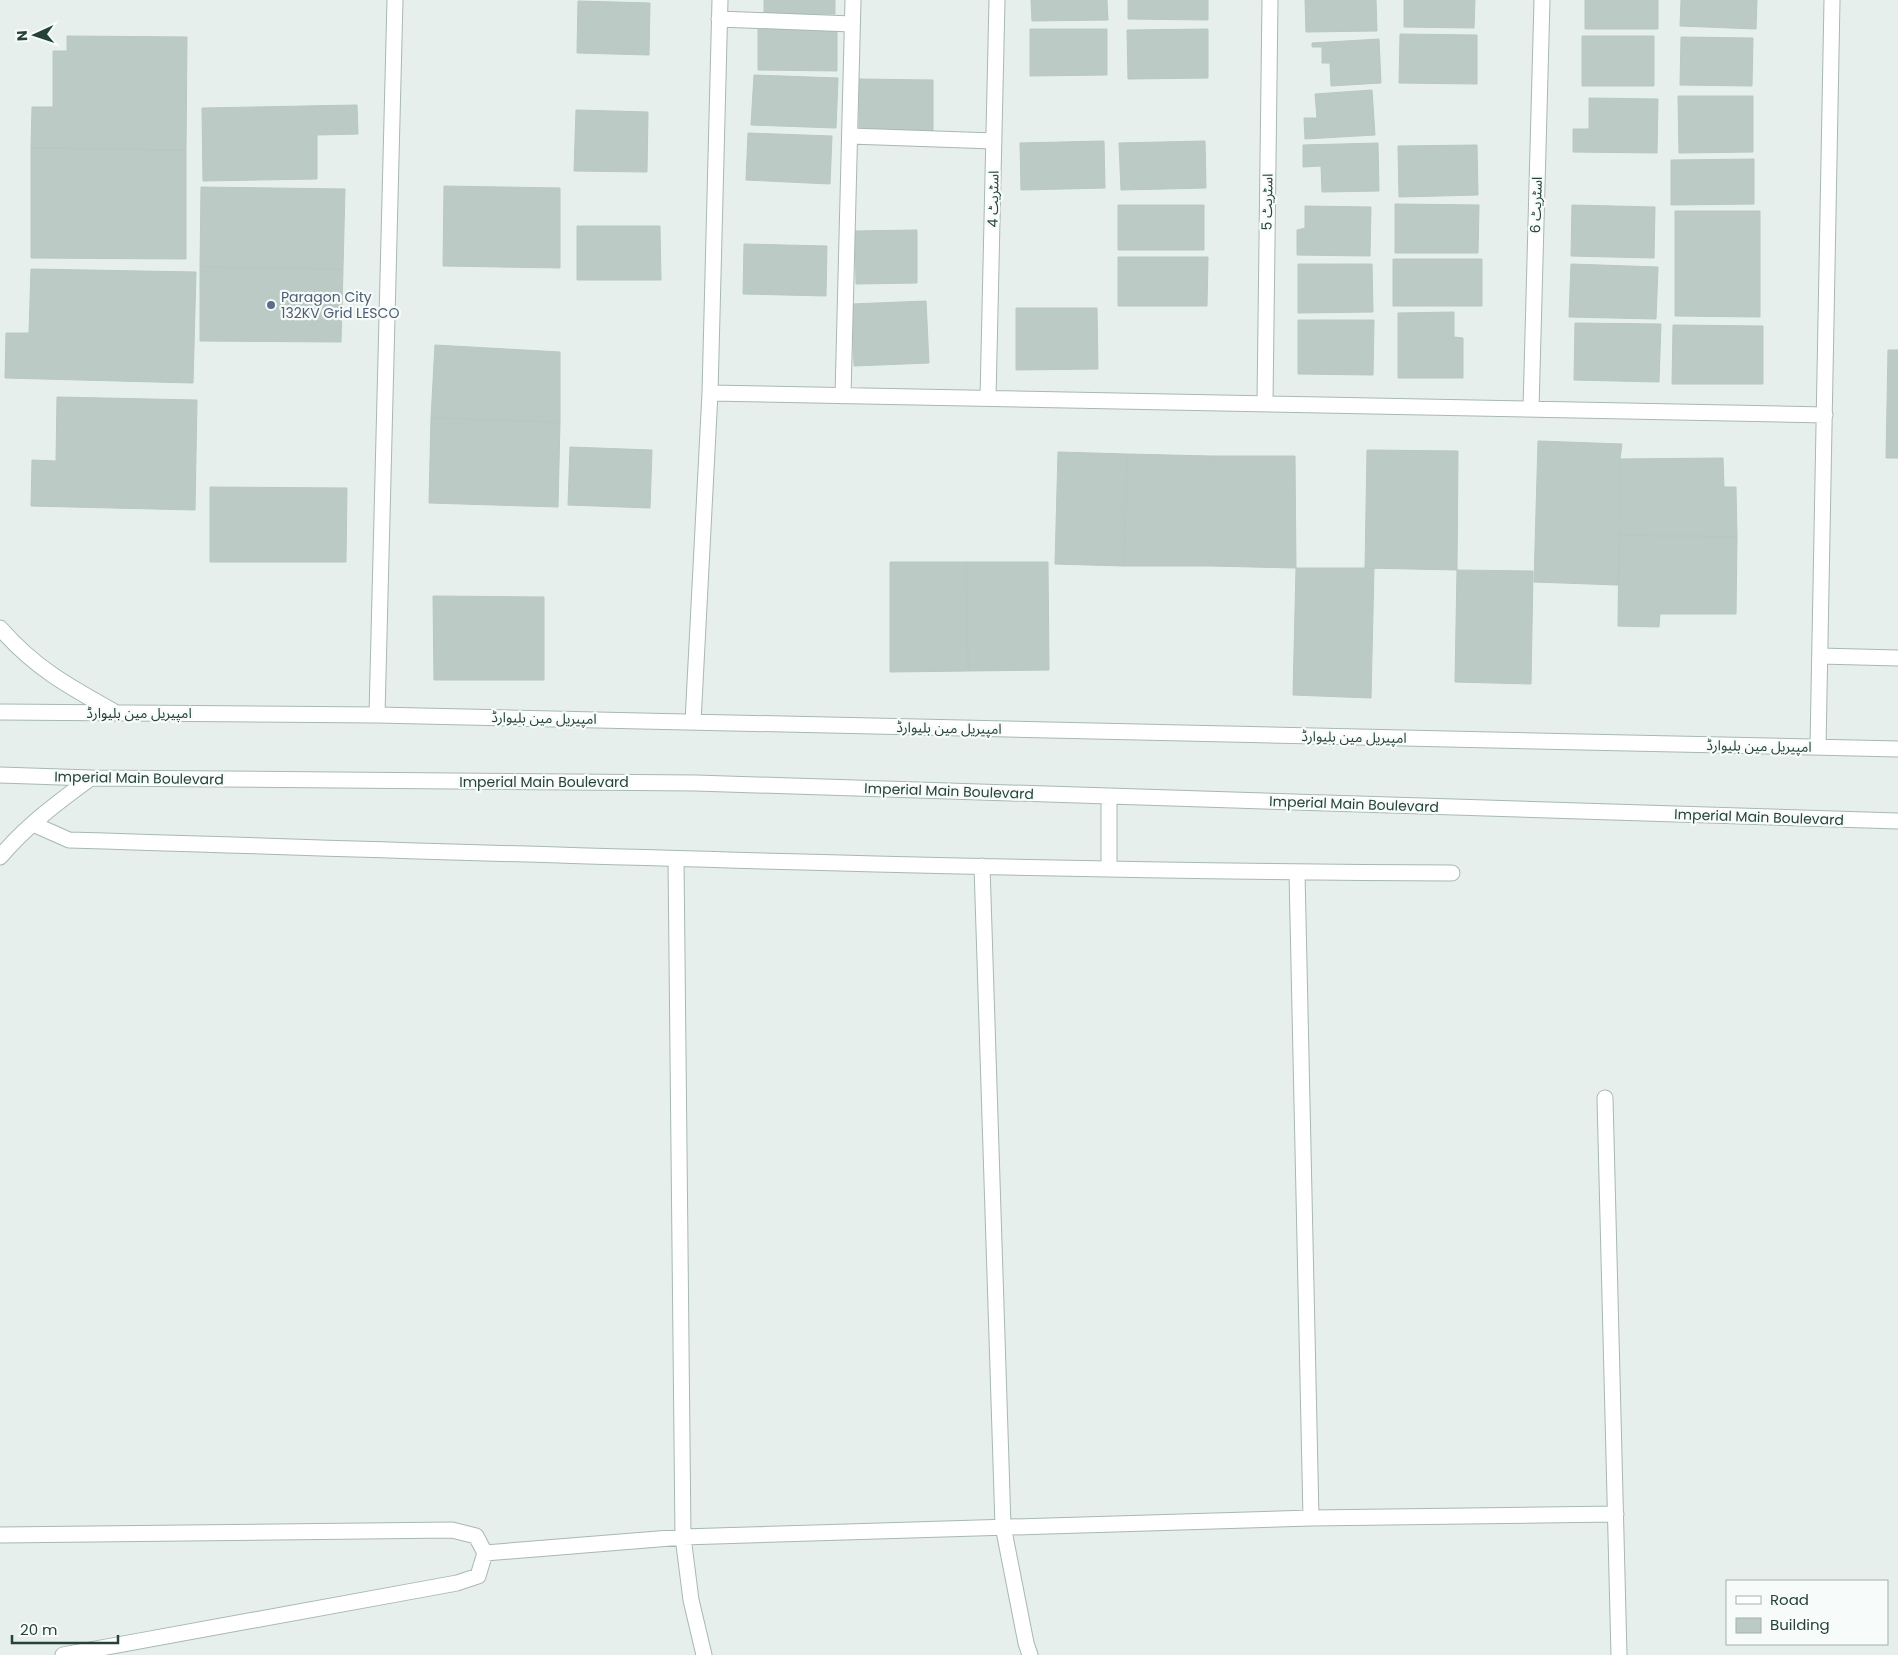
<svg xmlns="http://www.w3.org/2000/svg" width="1898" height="1655" font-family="Poppins,'Noto Sans Arabic',sans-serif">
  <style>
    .building { fill: #bbcac4; stroke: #b8c9c2 }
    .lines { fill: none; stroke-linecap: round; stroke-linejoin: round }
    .minor-casing { stroke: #a8b8b2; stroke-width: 17 }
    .minor { stroke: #fff; stroke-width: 15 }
    .service-dot { fill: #5c6f8a; stroke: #f7fbf9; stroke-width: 2 }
    .labels { text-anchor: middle; stroke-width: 4.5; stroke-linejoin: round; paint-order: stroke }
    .street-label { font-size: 14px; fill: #24423a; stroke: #f7fbf9 }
    .service-label { font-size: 14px; fill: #4e5e75; stroke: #f7fbf9; text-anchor: start }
  </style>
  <rect width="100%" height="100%" fill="#e6efeb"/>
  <path class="building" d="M764,0H835V14H764Z
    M1031,0H1107L1108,20L1032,21Z
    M1128,0H1208V20L1128,19Z
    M1305,0H1376L1377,31L1306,32Z
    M1404,0H1475L1474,28L1404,27Z
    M1585,0H1658V29H1585Z
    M1681,0H1757L1756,29L1680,26Z
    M578,1L650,3L649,55L577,53Z
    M758,28L837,30V71L758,70Z
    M1030,29H1107V75L1030,76Z
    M1208,29V78L1128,79L1127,30Z
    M1400,34L1477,35V84L1399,83Z
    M67,36L187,37L186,150L31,148L32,107H53V51H67Z
    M1582,36H1654V86H1582Z
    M1681,37L1753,38L1752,86L1680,85Z
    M1379,39L1381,83L1331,86L1330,63H1322V47H1312V43Z
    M754,75L838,78L836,128L751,125Z
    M859,79L933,80V131L859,130Z
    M1372,90L1375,135L1305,139L1304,118H1317L1315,94Z
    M1678,96H1753V152L1679,153Z
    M1589,98L1658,99L1657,153L1573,152V129H1589Z
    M357,105L358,134L317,135V179L203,181L202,108Z
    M576,110L648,112L647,172L574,171Z
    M748,133L832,136L830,184L746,180Z
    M1104,141L1105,188L1021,190L1020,143Z
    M1205,141L1206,188L1121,190L1119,143Z
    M1378,143L1379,191L1322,192L1321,166L1303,167V145Z
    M1477,145L1478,195L1399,197L1398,146Z
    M31,148L186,150V259L31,258Z
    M1754,159V204L1671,205V160Z
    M444,186L560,188V268L443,266Z
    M201,187L345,189L343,269L200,267Z
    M1395,204L1479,205L1478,253H1395Z
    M1118,205H1204V250H1118Z
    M1572,205L1655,207L1654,258L1571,256Z
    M1305,206L1371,207L1370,256L1297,255V230L1305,228Z
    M1675,211H1760V317L1675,316Z
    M577,226H660L661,280H577Z
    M917,230V283L856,284L855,231Z
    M744,244L827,246L826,296L743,294Z
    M1118,257H1208L1207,306H1118Z
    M1393,259H1482V306H1393Z
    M1298,264H1372L1373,312L1298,313Z
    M1571,264L1658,267L1656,319L1569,317Z
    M200,267L343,269L341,342L200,341Z
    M31,269L196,272L193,383L5,378L6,333H29Z
    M926,301L929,363L854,366L852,304Z
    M1016,308H1097L1098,369L1016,370Z
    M1454,312V337L1463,338V378H1398V313Z
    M1298,320H1374L1373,375L1298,374Z
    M1575,323L1661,324L1659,382L1574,380Z
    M1673,325L1763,326V384H1672Z
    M435,345L560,352V422L431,418Z
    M1888,350H1898V458H1886Z
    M57,397L197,400L195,510L31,506L32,460L56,461Z
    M431,418L560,422L558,507L429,503Z
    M1538,441L1622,444L1620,459L1618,585L1534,582Z
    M570,447L652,450L650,508L568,505Z
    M1367,450L1458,451L1457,570L1365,568Z
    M1058,452L1127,454L1124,566L1055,564Z
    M1127,454L1211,456V566H1124Z
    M1211,456H1295L1296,568L1211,566Z
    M1723,458L1724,487H1736L1737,537L1619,535L1620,459Z
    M210,487L347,488L346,562H210Z
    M1619,535L1737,537L1736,614H1660L1659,627L1618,626Z
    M890,562H966L968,671L890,672Z
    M966,562H1048L1049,670L968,671Z
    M1296,568H1374L1371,698L1293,695Z
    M1457,570L1533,571L1531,684L1455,682Z
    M433,596L544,597V680H434Z"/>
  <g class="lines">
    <g class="minor-casing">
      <path id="minor" d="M719,19L852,24
        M850,136L994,141
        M710,393L1825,415
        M843,396L853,0
        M988,398L997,0
        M1265,403L1270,0
        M1531,409L1542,0
        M0,628C35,668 68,686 113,711
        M1820,656L1898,658
        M0,712L377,715L1898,749
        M377,715L395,0
        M693,722L710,393L720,0
        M1818,747L1832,0
        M0,775L91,778L696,783L1898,821
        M1109,796V868
        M33,824L69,840C530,854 991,871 1452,873
        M0,857C26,826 58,802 91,778
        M676,859L683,1537L691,1600L704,1655
        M982,866L1003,1526L1026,1643L1030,1655
        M1297,872L1311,1518
        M1605,1098L1619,1655
        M0,1535L452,1530L476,1536L485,1553L478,1576L457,1583L63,1655
        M485,1553L683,1537L1311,1518L1616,1514"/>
    </g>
    <use href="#minor" class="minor"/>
  </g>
  <circle class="service-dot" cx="271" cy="305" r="5"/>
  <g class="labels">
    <g class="street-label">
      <text transform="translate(993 199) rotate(-89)" y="5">اسٹریٹ 4</text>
      <text transform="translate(1267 202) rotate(-89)" y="5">اسٹریٹ 5</text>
      <text transform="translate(1536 205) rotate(-88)" y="5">اسٹریٹ 6</text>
      <text x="139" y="718">امپیریل مین بلیوارڈ</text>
      <text transform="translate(544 718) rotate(1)" y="5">امپیریل مین بلیوارڈ</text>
      <text transform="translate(949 728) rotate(1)" y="5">امپیریل مین بلیوارڈ</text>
      <text transform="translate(1354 737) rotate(1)" y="5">امپیریل مین بلیوارڈ</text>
      <text transform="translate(1759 746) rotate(1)" y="5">امپیریل مین بلیوارڈ</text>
      <text transform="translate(139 778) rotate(1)" y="5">Imperial Main Boulevard</text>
      <text x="544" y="787">Imperial Main Boulevard</text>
      <text transform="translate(949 791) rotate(2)" y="5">Imperial Main Boulevard</text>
      <text transform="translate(1354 804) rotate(2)" y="5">Imperial Main Boulevard</text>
      <text transform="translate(1759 817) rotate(2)" y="5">Imperial Main Boulevard</text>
    </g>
    <g class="service-label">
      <text x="281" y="302">Paragon City<tspan x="281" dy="16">132KV Grid LESCO</tspan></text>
    </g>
  </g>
  <rect x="1726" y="1580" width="162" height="65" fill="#f7fbf9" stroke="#a3b1ad"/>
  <rect x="1736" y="1596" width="25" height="8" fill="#ffffff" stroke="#a3b1ad"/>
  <text x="1770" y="1605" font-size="15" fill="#24423a">Road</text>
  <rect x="1736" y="1618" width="25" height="15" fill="#bbcac4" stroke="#a3b1ad"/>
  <text x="1770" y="1630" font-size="15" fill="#24423a">Building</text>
  <g transform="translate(35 35) rotate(267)" stroke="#f7fbf9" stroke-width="4" paint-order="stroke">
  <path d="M0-4L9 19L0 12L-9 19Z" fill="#24423a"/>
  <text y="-8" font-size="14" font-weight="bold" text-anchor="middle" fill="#24423a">N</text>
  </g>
  <path d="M12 1635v8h106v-8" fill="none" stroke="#24423a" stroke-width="2.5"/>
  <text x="20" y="1635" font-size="15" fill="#24423a" stroke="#f7fbf9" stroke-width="4" paint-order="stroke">20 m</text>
</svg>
